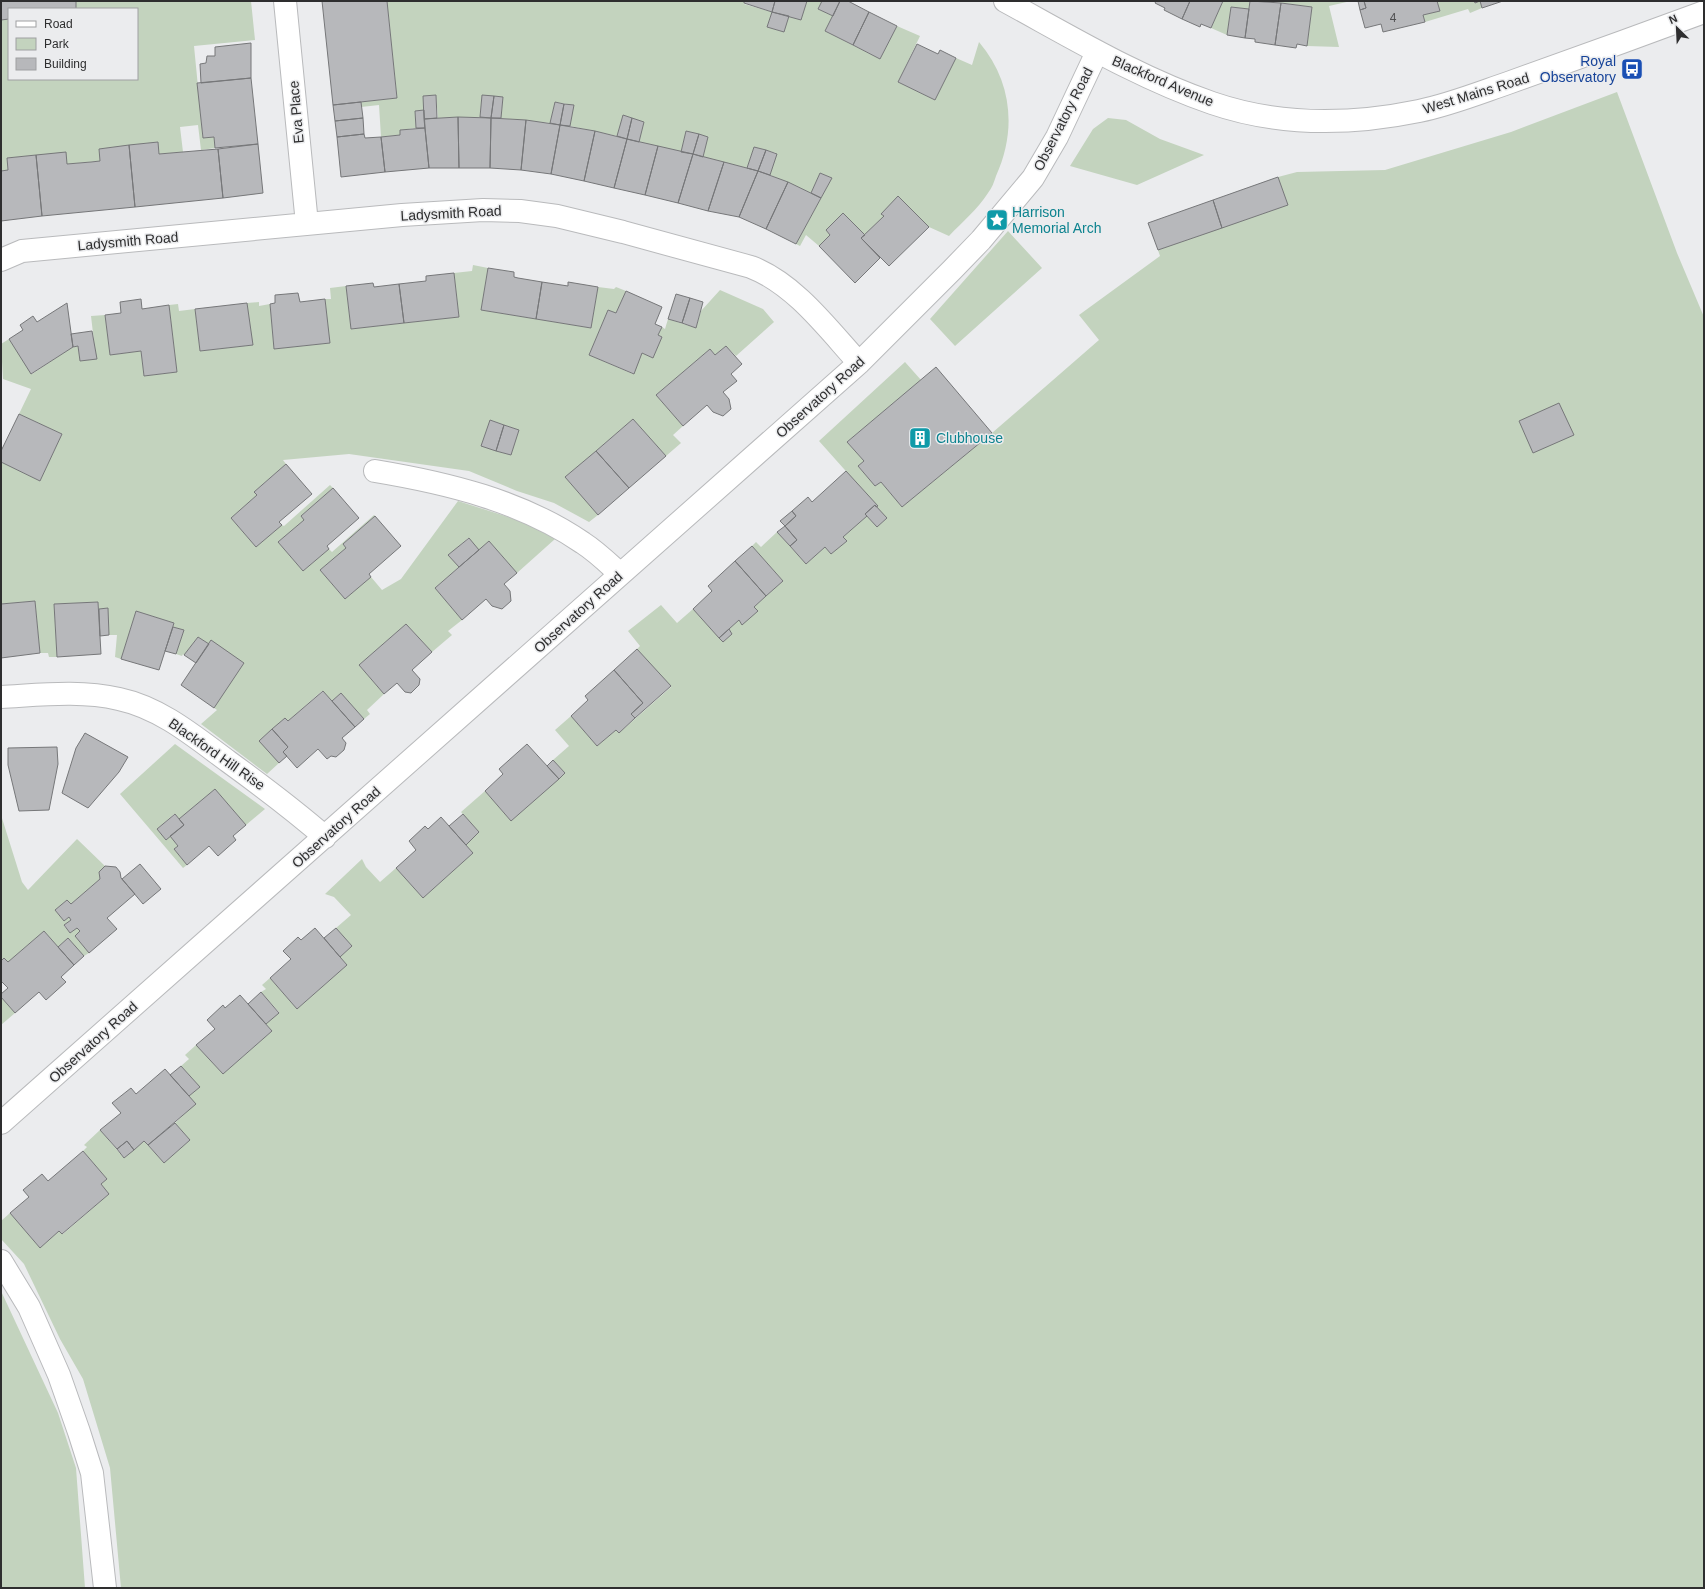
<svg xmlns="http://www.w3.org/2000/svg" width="1705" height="1589" font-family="Helvetica,sans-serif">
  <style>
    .green { fill: #c3d3be; fill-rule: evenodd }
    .building { fill: #b7b8bb; stroke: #767779 }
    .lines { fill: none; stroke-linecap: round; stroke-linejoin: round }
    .minor-casing { stroke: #b9babc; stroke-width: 24 }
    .minor { stroke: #fff; stroke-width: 22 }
    .labels { text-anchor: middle; stroke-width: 3; stroke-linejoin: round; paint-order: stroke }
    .number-label { font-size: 12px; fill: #505052 }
    .transit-label { font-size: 14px; fill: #164399; stroke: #ebecee; text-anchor: end }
    .street-label { font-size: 14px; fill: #2e2e2f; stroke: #ebecee }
    .culture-label { font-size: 14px; fill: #0d838f; stroke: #ebecee; text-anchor: start }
  </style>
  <rect width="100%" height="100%" fill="#ebecee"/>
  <path class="green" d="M76,1H251L255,40L194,46L203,138L214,137L215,148L201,150L198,125L180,127L183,152L159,154L158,142L99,149L100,161L67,164L36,155L7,158L8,170L1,171V20L9,19V79H137V9H76Z
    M387,1H744V4L772,12L767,27L784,32L789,16L801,19L807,1H822L818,9L833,16L825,31L880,59L897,26L920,36L898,82L935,100L956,58L972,65L979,42C1012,81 1017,130 996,176C994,182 992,188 988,193C978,209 962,222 949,236L929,227L882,214L884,216L865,235L843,213L826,230L830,235L819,246L806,235L800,246L796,244L832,178L820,173L811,193L770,175L776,153L754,147L747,168L703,157L708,137L686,131L681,152L639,142L644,122L623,116L617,136L570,126L573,105L555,102L550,123L501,118L503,97L482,96L480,117L438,118L436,95L423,96L424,110L415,111L416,128L400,130V135L381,137L379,105L361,107V102L397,98Z
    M1223,1H1250L1249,9L1231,7L1227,35L1211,28Z
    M1268,1H1351L1329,6L1339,47L1307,46L1312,7Z
    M1437,1H1474L1475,3L1480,1L1482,8L1470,13L1468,9L1425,22L1423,15L1440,11Z
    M1617,92L1677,253L1704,317V1588H121L110,1468L83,1379L60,1339L24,1264L1,1239V1221L10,1213L40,1248L59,1231L63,1234L109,1194L101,1184L107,1179L83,1151L87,1147L84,1145L100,1130L124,1158L144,1141L164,1163L190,1140L175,1123L195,1104L189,1096L200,1087L181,1066L189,1059L185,1055L196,1045L223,1074L272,1031L266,1024L279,1012L261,992L266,989L262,985L270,978L297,1009L347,965L340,957L352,946L336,928L351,915L334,897L325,894L362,859L366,867L380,882L396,868L423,898L473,853L466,845L479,832L461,812L485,791L511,821L565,773L553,760L569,746L555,730L571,716L597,746L616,730L619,733L671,687L637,649L640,646L628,631L661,605L677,623L693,609L723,642L732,634L729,629L739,620L742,624L758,611L754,607L783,581L752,546L756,542L761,547L777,532L806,564L825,547L831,554L847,541L843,537L867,516L877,527L886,519L876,507L877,506L819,441L905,362L921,380L847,442L864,461L858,466L875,486L881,482L902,507L992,433L1099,340L1079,315L1160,256L1158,250L1287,205L1278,177L1297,172L1385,170L1511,132Z
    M1108,118L1126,120L1160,139L1204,155L1137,185L1070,166L1093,129Z
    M1008,231L1042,268L955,346L930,319Z
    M473,265L488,268L481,310L591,328L598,287L614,289L616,287L626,291L616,313L608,310L589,355L633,374L642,353L653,358L662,337L658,335L662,327L665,329L668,319L696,328L701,311L720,290L763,309L774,322L736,356L726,346L715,355L710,349L656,395L683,426L673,435L681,443L666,456L633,419L566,477L598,515L589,522L554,503L517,491L469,471L349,454L283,460L286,464L254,492L257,495L231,518L256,547L282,525L284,526L330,485L333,488L301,516L304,520L278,542L303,571L329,549L332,552L374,515L375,516L343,544L346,548L320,570L345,599L371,577L382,590L401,579L458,501L524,522L555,539L517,573L489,541L479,550L468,538L449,555L459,567L435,588L462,620L448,631L452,635L432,652L406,624L359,665L384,694L367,710L370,714L364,719L341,693L332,701L322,691L288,721L285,718L260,740L279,763L267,774L201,724L217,710L214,708L244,663L211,641L209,644L198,637L184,655L183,654L182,656L176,654L184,630L173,627L174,623L136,611L121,659L115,657L117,635H109L108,608L99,609L98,602L54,604L57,657H49L48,653H40L35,601L1,604V462L40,481L62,434L19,414L31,389L3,379L1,344L9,339L32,374L71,348L78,346L80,361L96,359L91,316L105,315L110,355L141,351L144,376L177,372L169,305L178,304L179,311L195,309L200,351L252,345L247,303L259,302V306L270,304L274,349L329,343L325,299H331L330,288L346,286L351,329L459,317L454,273L472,271ZM490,420L519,430L511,455L482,446Z
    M175,744L265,809L246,825L215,789L179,819L174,814L157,829L166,840L170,836L178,846L174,849L187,865L183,868L120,794Z
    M1,815L22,882L28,890L77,839L105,866L99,872L100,879L71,904L67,900L55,910L64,921L69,917L71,920L64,926L70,933L77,928L80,931L75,936L89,953L84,956L68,938L58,947L44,931L8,962L4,959L1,961Z
    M1,997L15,1013L1,1025Z
    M1,1291L58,1413L76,1468L85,1588H1Z"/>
  <path class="building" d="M1,1H76V9H9V19L1,20Z
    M322,1H387L397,98L333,105Z
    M744,1H775L772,12L744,3Z
    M775,1H807L801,20L772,12Z
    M822,1H840L833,16L818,9Z
    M840,1H848L869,12L853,45L825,31Z
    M1156,1H1190L1182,19L1164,10L1165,8L1155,3Z
    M1190,1H1223L1211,28L1201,24L1200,27L1182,19Z
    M1250,1L1281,3L1275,45L1255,42V39L1245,38Z
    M1358,1H1364L1366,8L1360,10Z
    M1364,1H1437L1440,11L1423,15L1425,22L1383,32L1381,24L1365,28L1360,10L1366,8Z
    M1474,1H1503L1482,8L1480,1L1475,3Z
    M1281,3L1312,7L1307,46L1297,44L1296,48L1275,45Z
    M1231,7L1249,9L1245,38L1227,35Z
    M772,12L789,16L784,32L767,27Z
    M869,12L897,26L880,59L853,45Z
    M251,43V78L201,83L200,64L206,63L207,56H215V47Z
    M917,44L938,54L940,50L956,58L935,100L898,82Z
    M251,78L258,144L215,148L214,137L203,138L197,83Z
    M436,95L437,118L424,119L423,96Z
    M482,95L494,96L491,118L480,117Z
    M494,96L503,97L501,118H491Z
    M361,102L363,118L335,121L333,105Z
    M555,102L564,104L560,125L550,123Z
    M564,104L574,105L570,126L560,125Z
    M424,110L425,128H416L415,111Z
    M623,115L632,118L627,139L617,136Z
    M458,117L491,118L490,168H459Z
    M458,117L459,168H429L424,119Z
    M363,118L364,134L337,137L335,121Z
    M491,118L526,120L521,170L490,168Z
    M632,118L644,122L639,142L627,139Z
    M526,120L560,125L551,174L521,170Z
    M560,125L595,131L584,181L551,174Z
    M425,128L429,168L385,172L381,137L400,135V130Z
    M595,131L627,139L614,188L584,181Z
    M686,131L699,134L693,154L681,152Z
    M364,134L365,138L381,137L385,172L341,177L337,137Z
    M699,134L708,137L703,157L693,154Z
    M627,139L658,146L645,195L614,188Z
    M158,142L159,154L218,149L223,198L135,207L129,145Z
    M258,144L263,193L223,198L218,149Z
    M129,145L135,207L42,216L36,155L66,152L67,164L91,162L100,161L99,149Z
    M658,146L693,154L678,203L645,195Z
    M754,147L766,150L758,171L747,168Z
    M766,150L777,154L770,175L758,171Z
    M693,154L724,162L708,211L678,203Z
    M36,155L42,216L1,221V171L8,170L7,158Z
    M724,162L758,171L739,217L708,211Z
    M758,171L788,182L766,229L739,217Z
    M820,173L832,178L821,198L811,193Z
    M1278,177L1288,205L1222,228L1213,200Z
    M788,182L821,198L796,244L766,229Z
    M898,196L929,227L889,266L861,238L884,216L881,214Z
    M1213,200L1222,228L1158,250L1148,223Z
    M843,213L865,235L861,238L880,258L855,283L819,246L830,235L826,230Z
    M488,268L514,272V277L518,278L542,282L536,319L481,310Z
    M454,273L459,317L404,323L399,284L426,281V276Z
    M542,282L568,286V282L598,287L591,328L536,319Z
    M373,283L374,287L399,284L404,323L351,329L346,286Z
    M626,291L662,307L655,324L662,327L658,335L662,337L653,358L642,353L634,374L589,355L608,310L616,313Z
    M298,293L300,302L325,299L330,343L274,349L270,304L275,303V295Z
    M676,294L690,298L682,323L668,319Z
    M690,298L703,302L696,328L682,323Z
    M141,299L142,309L169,305L177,372L144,376L141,351L110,355L105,315L121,313L120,302Z
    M67,303L73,347L31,374L9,339L23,330L20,325L33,316L37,322Z
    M247,303L253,345L200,351L195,309Z
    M92,331L97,359L80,361L78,346L73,347L71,334Z
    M726,346L742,364L731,374L737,381L723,392L729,399L731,409L723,416L713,412L707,405L683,426L656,395L710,349L715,355Z
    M936,367L992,433L902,507L881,482L875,486L858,466L864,461L847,442Z
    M1559,403L1574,435L1533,453L1519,421Z
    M19,414L62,434L40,481L1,462V451Z
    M633,419L666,456L629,488L596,451Z
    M490,420L504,425L496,451L481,446Z
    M504,425L519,430L511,455L496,451Z
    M596,451L629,488L598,515L565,477Z
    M286,464L312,494L279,522L282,525L256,547L231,518L257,495L254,492Z
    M846,471L878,506L876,507L875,505L865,514L867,516L843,537L847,541L831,554L825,547L806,564L790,546L797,540L785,526L796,516L792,511L808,497L812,502Z
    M333,488L359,518L327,546L329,549L303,571L278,542L304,520L301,516Z
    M875,505L887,518L877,527L865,514Z
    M792,511L796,516L785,526L780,521Z
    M375,516L401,546L369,574L371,577L345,599L320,570L346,548L343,544Z
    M785,526L797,540L790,546L777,532Z
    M469,538L479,550L459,567L448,555Z
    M489,541L517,573L504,584L510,591L511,601L502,609L492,606L486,599L462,620L435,588Z
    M752,546L783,581L766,596L735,561Z
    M735,561L766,596L754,607L758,611L742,625L739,620L719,638L693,609L712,591L708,586Z
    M35,601L40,653L1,658V604Z
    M98,602L101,654L57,657L54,604Z
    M108,608L109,635L100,636L99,609Z
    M136,611L174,623L159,670L121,659Z
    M406,624L432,652L412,670L420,679L419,685L411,693L405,692L397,683L384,694L359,665Z
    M173,627L184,630L176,654L165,651Z
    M729,629L732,634L723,642L719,638Z
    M198,637L209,644L196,663L184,655Z
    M211,640L244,663L214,708L181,685Z
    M637,649L671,686L635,718L631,714L643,703L614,670Z
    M614,670L643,703L631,714L635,718L619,733L616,730L597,746L571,716L588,700L585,696Z
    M323,691L355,727L342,738L346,743L344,750L336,757L331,756L327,759L318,749L297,768L283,752L288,747L272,729L285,718L288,721Z
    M341,693L364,719L355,727L332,701Z
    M272,729L288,747L283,752L287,756L279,763L259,741Z
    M85,733L128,757L119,772L88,808L62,793L76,748Z
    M527,744L559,779L511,821L485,791L503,774L499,769Z
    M57,747L58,764L49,810L19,811L8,765V748Z
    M553,760L565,773L559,779L547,766Z
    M215,789L246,825L233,836L236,840L218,856L209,846L187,865L174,849L178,846L170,836L184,825L179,819Z
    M175,814L184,825L166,840L157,829Z
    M463,814L479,832L466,845L449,826Z
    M441,817L473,853L423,898L396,868L416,850L409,841L425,826L428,829Z
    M140,864L161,889L143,904L122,879Z
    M105,866L116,867L120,872L121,878L135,894L107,918L117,929L89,953L75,936L80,931L77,928L70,933L64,925L71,920L69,917L64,921L55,910L67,900L71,904L100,879L99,872Z
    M315,928L347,965L297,1009L270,978L291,959L283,951L298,937L301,940Z
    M336,928L352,946L340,957L324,938Z
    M44,931L74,965L61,977L66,982L46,1000L39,992L15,1013L1,997V994L8,988L1,981V961L4,958L8,962Z
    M68,938L84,956L74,965L58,947Z
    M261,992L279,1013L266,1024L248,1004Z
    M240,995L272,1031L223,1074L196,1045L215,1029L207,1020L223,1005L225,1008Z
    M181,1066L200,1087L189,1096L170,1075Z
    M165,1069L196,1104L148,1145L144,1141L134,1150L127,1141L117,1149L100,1130L121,1113L112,1103L131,1088L136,1094Z
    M175,1123L190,1140L164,1163L148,1145Z
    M127,1141L134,1150L124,1158L117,1149Z
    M83,1151L107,1179L101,1184L109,1194L62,1234L59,1231L40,1248L10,1213L29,1197L23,1190L42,1174L48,1181Z"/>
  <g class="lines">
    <g class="minor-casing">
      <path id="minor" d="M285,1L307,224
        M1005,1C1073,38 1139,78 1212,103C1279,126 1351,125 1419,111C1449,105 1479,93 1508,83C1573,60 1639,36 1704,12
        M1,260L22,251L402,215L483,210L520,211L557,216L623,232L751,267C795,284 828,329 859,363
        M375,471C447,483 522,501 583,543C597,552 608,563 620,574
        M1,697C40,695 80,690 119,699C161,708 195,737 229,762C262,786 294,810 325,837
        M1,1123L859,363L952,270L981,240L1033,178L1057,137L1097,52
        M1,1261L29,1307L59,1375L79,1432L92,1473L105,1588"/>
    </g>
    <use href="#minor" class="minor"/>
  </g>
  <defs>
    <g id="bus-square" transform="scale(1.15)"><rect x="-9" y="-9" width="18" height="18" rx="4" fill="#1a4fb4" stroke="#ebecee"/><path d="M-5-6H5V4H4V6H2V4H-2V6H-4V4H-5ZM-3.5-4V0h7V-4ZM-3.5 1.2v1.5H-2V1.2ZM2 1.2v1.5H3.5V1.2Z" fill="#fff"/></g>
    <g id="sight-square" transform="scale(1.15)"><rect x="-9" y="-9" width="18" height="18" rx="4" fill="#0f9aa8" stroke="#ebecee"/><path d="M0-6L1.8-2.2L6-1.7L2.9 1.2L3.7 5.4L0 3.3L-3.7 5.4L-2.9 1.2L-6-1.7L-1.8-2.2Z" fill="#fff"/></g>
    <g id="building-square" transform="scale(1.15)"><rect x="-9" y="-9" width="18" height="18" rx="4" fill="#0f9aa8" stroke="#ebecee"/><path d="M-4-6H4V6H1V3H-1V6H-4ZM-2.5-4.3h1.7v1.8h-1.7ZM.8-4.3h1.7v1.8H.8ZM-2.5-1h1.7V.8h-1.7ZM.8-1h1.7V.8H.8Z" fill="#fff"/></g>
  </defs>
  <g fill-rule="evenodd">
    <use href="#bus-square" x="1632" y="69"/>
    <use href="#sight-square" x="997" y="220"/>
    <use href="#building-square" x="920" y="438"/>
  </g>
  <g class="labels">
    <g class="number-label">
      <text x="1393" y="22">4</text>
    </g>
    <g class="transit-label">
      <text x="1616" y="66">Royal<tspan x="1616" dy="16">Observatory</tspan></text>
    </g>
    <g class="street-label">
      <text transform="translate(1163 81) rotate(23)" y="5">Blackford Avenue</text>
      <text transform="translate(1476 93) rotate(-17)" y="5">West Mains Road</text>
      <text transform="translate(296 112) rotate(-95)" y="5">Eva Place</text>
      <text transform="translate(1063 119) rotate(-63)" y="5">Observatory Road</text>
      <text transform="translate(451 213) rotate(-3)" y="5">Ladysmith Road</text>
      <text transform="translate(128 241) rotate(-5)" y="5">Ladysmith Road</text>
      <text transform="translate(820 397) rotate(-42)" y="5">Observatory Road</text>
      <text transform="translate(578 612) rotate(-42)" y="5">Observatory Road</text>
      <text transform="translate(217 754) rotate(35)" y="5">Blackford Hill Rise</text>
      <text transform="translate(336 827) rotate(-42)" y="5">Observatory Road</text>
      <text transform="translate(93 1042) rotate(-42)" y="5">Observatory Road</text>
    </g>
    <g class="culture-label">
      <text x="1012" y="217">Harrison<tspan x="1012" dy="16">Memorial Arch</tspan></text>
      <text x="936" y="443">Clubhouse</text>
    </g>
  </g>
  <rect width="1705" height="1589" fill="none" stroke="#2e2e2f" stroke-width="4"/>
  <rect x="8" y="8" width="130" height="72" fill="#ebecee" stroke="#9fa0a2"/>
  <rect x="16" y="21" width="20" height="6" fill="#ffffff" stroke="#9fa0a2"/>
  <text x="44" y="28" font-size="12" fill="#2e2e2f">Road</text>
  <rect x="16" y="38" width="20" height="12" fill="#c3d3be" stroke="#9fa0a2"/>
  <text x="44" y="48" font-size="12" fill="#2e2e2f">Park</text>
  <rect x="16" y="58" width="20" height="12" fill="#b7b8bb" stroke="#9fa0a2"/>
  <text x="44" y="68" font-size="12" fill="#2e2e2f">Building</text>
  <g transform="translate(1677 28) rotate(336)" stroke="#ebecee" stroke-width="3" paint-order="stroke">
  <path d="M0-3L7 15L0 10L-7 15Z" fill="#2e2e2f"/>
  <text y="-6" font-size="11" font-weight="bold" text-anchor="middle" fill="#2e2e2f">N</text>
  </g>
</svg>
